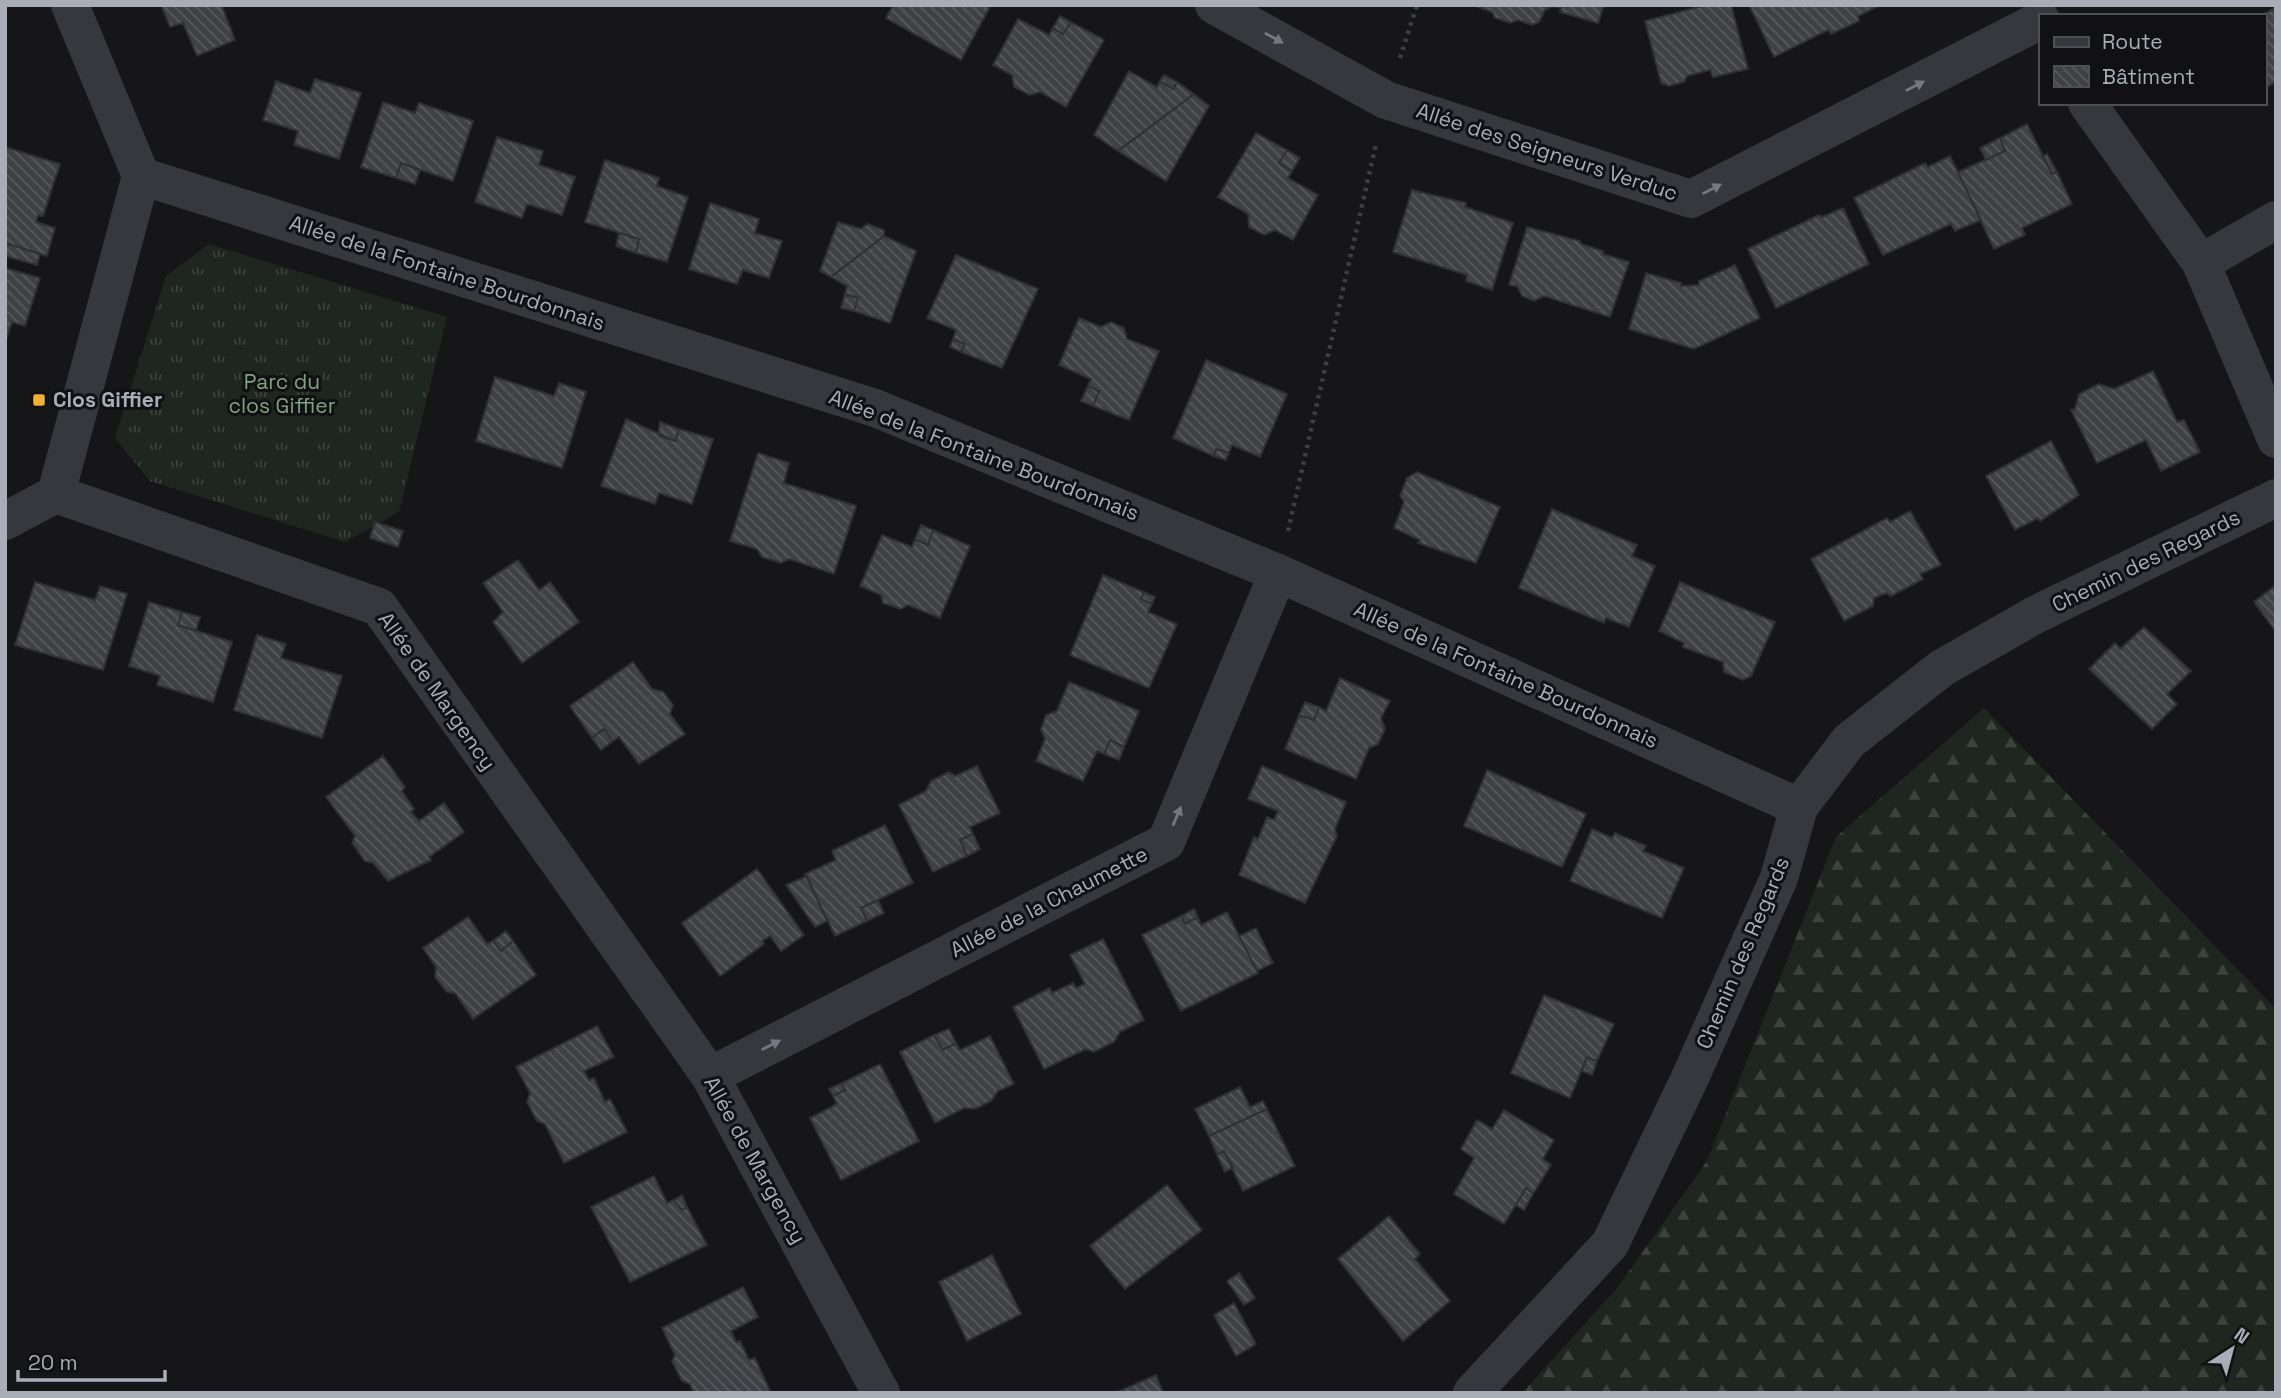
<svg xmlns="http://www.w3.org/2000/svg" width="2281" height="1398" font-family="'Space Grotesk',sans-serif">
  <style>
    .grass { fill: url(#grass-tufts) }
    .forest { fill: url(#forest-firs) }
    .building { fill: url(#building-back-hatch); stroke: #303034; stroke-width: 2 }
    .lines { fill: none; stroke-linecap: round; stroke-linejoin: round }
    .path { stroke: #3d3f44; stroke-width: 4.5; stroke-dasharray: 3.5 5; stroke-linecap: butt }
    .minor { stroke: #37383d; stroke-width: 38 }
    .oneway { fill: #757881 }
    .poi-dot { fill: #f2b134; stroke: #111113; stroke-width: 2.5 }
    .labels { text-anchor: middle; stroke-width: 6; stroke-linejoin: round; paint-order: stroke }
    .street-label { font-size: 21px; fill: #a8adb8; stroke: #111113 }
    .park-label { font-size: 21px; fill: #7fa381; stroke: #111113 }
    .poi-label { font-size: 21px; font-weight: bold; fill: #a8adb8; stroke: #111113; text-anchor: start }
  </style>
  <defs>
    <pattern id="grass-tufts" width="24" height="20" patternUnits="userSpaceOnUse" patternTransform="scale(1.75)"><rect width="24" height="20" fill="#1e261f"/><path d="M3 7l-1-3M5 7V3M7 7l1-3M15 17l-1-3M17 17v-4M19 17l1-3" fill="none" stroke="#3c433d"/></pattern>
    <pattern id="forest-firs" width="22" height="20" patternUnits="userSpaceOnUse" patternTransform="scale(1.75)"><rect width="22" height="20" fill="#1e261f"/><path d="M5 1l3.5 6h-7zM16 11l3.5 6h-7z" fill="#3c433d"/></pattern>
    <pattern id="building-back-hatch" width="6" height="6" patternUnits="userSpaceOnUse" patternTransform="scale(1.75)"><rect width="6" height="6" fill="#404145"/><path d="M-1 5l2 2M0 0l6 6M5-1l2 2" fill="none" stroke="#595a5e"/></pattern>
  </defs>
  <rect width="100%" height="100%" fill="#161618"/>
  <path class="grass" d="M209,244L447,317L399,512L345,542L150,481L115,438L166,276Z"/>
  <path class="forest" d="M1984,708L2276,1009V1393H1522L1617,1288L1707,1161L1836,837Z"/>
  <path class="building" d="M161,5H225L222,6L235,40L197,56L183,23L170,27Z
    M893,5H991L961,60L886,18Z
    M1604,5L1598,23L1560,12L1561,8L1553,6L1545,10L1539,22L1532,25L1518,20L1510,23L1495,18L1492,12L1473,5Z
    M1706,5H1731L1748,69L1713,77L1710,70L1687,76L1684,82L1669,86L1661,83L1645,21Z
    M1749,5H1881L1858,16L1859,21L1831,34L1828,30L1774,57Z
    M2276,7V82L2265,88V16H2261Z
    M1060,16L1071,22L1063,34L1053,28Z
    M1018,19L1049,35L1053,28L1063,34L1071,22L1104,40L1066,107L1040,92L1030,95L1014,87L1012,75L993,65Z
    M1129,71L1157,87L1160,81L1173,89L1177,82L1194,94L1118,151L1094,135Z
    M1164,75L1177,82L1173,89L1160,81Z
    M315,79L361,93L339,159L294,145L298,131L263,120L276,81L310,93Z
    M1194,94L1209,106L1166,181L1118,151Z
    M383,102L415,113L419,103L473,121L453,181L401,163L396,178L361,167Z
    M2027,124L2052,174L2057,172L2072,204L2022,228L2025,235L1994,249L1958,172L2005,151L2000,138Z
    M1256,133L1287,150L1279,163L1292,171L1288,178L1318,195L1293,240L1275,230L1264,235L1249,227L1248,214L1218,197Z
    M497,137L543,151L539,165L575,177L562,215L527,204L522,218L475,202Z
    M2000,138L2005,151L1986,160L1980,148Z
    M5,147L60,164L43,216L38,215L36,222L55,228L47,256L5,243Z
    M1287,150L1300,158L1292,171L1279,163Z
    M2047,154L2057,172L2052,174L2042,156Z
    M1950,156L1981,220L1955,231L1951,224L1883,255L1854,198L1925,163L1928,167Z
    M605,160L659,178L657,186L688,197L667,262L636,253L639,239L585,222Z
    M401,163L420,170L415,184L396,178Z
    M1412,190L1466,203L1465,207L1513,223L1492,290L1466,281L1467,275L1393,252Z
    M710,203L759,219L755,233L782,241L769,278L743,270L737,284L689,269Z
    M1843,208L1869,264L1776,308L1748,249L1819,215L1822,217Z
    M838,222L861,229L867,224L884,230V236L831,277L820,271Z
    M1527,227L1580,241L1581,244L1603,251V254L1629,262L1610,317L1544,296L1534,301L1522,296L1517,286L1509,285Z
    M619,233L639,239L636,253L616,246Z
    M884,236L916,251L890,323L854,311L858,298L845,294L847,286L831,277Z
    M5,243L40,254L37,265L5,256Z
    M956,255L1038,289L1002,368L961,352L965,344L953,339L956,330L927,318Z
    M1735,265L1760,318L1694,349L1629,329L1646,273L1681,283V286L1699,285V281Z
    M5,268L40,278L25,326L12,322L5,343Z
    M845,294L858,298L854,311L841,308Z
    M1079,318L1101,327L1111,322L1124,328L1127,339L1159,351L1129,420L1093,406L1099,391L1088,386L1091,379L1059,365Z
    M953,339L965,344L961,352L950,347Z
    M1206,360L1287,394L1260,457L1232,445L1229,453L1216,449L1214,456L1173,438Z
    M2153,371L2177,422L2184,420L2200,452L2161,471L2146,440L2097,463L2071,410L2075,409L2079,394L2099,384L2114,389Z
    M495,377L554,396L559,383L586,392L562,468L476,441Z
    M1088,386L1099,391L1093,406L1081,401Z
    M626,419L675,441L679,429L713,439L692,504L659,493L655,504L601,486Z
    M660,422L679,429L675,441L658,435Z
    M2051,441L2079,495L2040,521L2038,518L2015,530L1986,476Z
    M1216,449L1229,453L1226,460L1214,456Z
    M758,453L789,463L784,483L856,506L834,574L789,559L781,563L762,557L757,549L730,541Z
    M1417,472L1500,507L1476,563L1418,543L1420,540L1394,528L1404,502L1400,496L1407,478Z
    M1552,509L1637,545L1632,556L1655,566L1629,627L1606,618L1604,623L1519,588Z
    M1910,511L1941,565L1920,574L1923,579L1891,596L1886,593L1874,598L1873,606L1844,621L1811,559L1887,518L1890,522Z
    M375,522L403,531L398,547L370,538Z
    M921,525L933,530L928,545L915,539Z
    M933,530L970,546L940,618L908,605L901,609L883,603L881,595L860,586L882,535L912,547L915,539L928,545Z
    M518,560L539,590L550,582L579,622L522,663L493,622L503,612L483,583Z
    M1103,575L1144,592L1141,599L1152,604L1148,612L1177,624L1149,688L1070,655Z
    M35,582L95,600L100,586L127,594L103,670L15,645Z
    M1680,582L1775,622L1751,676L1743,680L1724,672L1723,662L1683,647L1684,643L1659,631Z
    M2276,585V632L2254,602Z
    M1144,592L1155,597L1152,604L1141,599Z
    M149,602L182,612L178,625L232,642L213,702L157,685L160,676L129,666Z
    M182,612L200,617L196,631L178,625Z
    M2144,627L2191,671L2167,694L2177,704L2152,729L2089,669L2115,643L2120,649Z
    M257,635L286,644L281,658L342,676L322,738L234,710Z
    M633,662L652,689L663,692L673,705L670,714L685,734L639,764L619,737L613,741L604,729L592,738L570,706Z
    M1340,678L1390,701L1381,718L1385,729L1378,744L1369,748L1356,779L1285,749L1299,715L1314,720L1319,707L1326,711Z
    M1069,682L1139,711L1124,747L1110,740L1104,754L1097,751L1083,781L1036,761L1045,739L1041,729L1046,715L1057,711Z
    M1305,702L1319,707L1314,720L1299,715Z
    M604,729L613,741L601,750L592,738Z
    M1110,740L1124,747L1119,760L1104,754Z
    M383,756L405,787L402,791L414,809L411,812L419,821L444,803L464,832L429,857L431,860L388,881L373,863L365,861L352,843L355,836L326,797Z
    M977,766L1000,813L970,827L973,834L960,840L967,856L933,872L899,805L926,791L931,781L949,772L955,776Z
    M1262,766L1346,802L1335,829L1337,836L1305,903L1239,875L1254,837L1258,839L1267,817L1274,820L1278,811L1248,799Z
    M1487,770L1586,814L1562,867L1464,826Z
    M885,825L913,883L861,908L867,921L835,936L805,874L836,860L832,851Z
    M1592,829L1612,838L1615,833L1646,846L1643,851L1684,868L1662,918L1570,881Z
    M973,834L980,849L967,856L960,840Z
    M757,869L804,935L781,951L770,936L762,941L764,944L720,976L682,923Z
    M807,876L827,921L815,927L786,885Z
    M878,900L884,913L867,921L861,908Z
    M1194,909L1198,917L1185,924L1181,916Z
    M1227,912L1258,973L1181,1011L1142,935L1181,916L1185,924L1198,917L1201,925Z
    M468,917L487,944L493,941L501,951L513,941L536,975L473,1019L455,993L447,992L435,977L436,967L423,948Z
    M1256,928L1273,963L1257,971L1239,936Z
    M506,931L513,941L501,951L493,941Z
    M1103,939L1144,1020L1120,1032L1114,1042L1094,1052L1086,1049L1044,1069L1013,1007L1050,988L1052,993L1073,983L1076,988L1085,984L1070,955Z
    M1544,995L1614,1024L1597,1061L1587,1057L1570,1098L1511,1073Z
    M597,1026L614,1057L584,1071L589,1080L594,1078L605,1102L610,1099L627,1132L564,1163L545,1124L537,1121L527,1102L530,1093L516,1067Z
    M949,1029L956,1043L943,1050L934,1035Z
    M934,1035L943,1050L956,1043L960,1050L990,1036L1014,1084L998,1091L991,1101L975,1109L964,1108L935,1123L900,1052Z
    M1587,1057L1597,1061L1592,1075L1582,1071Z
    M880,1064L919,1141L841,1180L810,1118L837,1104L833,1096L845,1090L842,1083Z
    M842,1083L845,1090L833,1096L829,1089Z
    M1240,1087L1250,1107L1263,1101L1267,1109L1209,1136L1195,1109Z
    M1267,1109L1295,1166L1243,1191L1224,1151L1217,1155L1209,1136Z
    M1504,1110L1554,1140L1543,1159L1551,1165L1533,1194L1526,1188L1504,1224L1454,1194L1474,1158L1461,1149L1477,1120L1492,1129Z
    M1224,1151L1233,1167L1225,1172L1217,1155Z
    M654,1176L667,1203L674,1200L682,1210L687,1207L707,1245L630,1282L591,1207Z
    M1167,1185L1202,1230L1125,1289L1090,1246Z
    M1526,1188L1533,1194L1524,1210L1516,1205Z
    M682,1195L687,1207L682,1210L674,1200Z
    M1389,1216L1420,1254L1415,1259L1450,1301L1403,1341L1338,1259Z
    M992,1255L1021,1314L967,1341L939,1282Z
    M1239,1273L1255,1298L1244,1305L1227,1281Z
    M743,1287L758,1317L731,1331L736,1342L740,1341L749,1360L755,1358L771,1393H694L690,1384L682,1381L672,1361L675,1355L662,1328Z
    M1234,1303L1256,1344L1236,1356L1214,1315Z
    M1156,1375L1163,1393H1115Z"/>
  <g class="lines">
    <path class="path" d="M1400,58L1417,5
      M1288,531L1376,144"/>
    <path class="minor" d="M70,5L141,176L56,494L379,607L710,1076L881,1393
      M1214,5L1386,100L1691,199L2041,20
      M2087,103L2201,263L2276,439
      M141,176L875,408L1278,573L1799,807
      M2201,263L2276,220
      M5,521L56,494
      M710,1076L1166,842L1278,573
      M1472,1393L1610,1244L1689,1080L1779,878L1799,807L1849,741L1942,668L2035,615L2276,498"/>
  </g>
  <defs><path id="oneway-solid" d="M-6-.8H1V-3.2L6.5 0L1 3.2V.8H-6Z" transform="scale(1.75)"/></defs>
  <g class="oneway">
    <use href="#oneway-solid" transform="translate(1274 38) rotate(29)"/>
    <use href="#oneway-solid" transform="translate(1915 86) rotate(-27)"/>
    <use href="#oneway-solid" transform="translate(1712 189) rotate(-27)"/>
    <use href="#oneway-solid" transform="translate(1177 816) rotate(-67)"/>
    <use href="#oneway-solid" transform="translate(771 1045) rotate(-27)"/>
  </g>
  <rect class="poi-dot" x="32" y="393" width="14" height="14" rx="3.5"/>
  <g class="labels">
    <g class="street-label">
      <text transform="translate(1547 152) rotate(18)" y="7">Allée des Seigneurs Verduc</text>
      <text transform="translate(447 273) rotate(18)" y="7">Allée de la Fontaine Bourdonnais</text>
      <text transform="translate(984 455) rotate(21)" y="7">Allée de la Fontaine Bourdonnais</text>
      <text transform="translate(2146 561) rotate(-26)" y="7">Chemin des Regards</text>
      <text transform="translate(1506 675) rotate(24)" y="7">Allée de la Fontaine Bourdonnais</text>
      <text transform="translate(437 691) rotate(55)" y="7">Allée de Margency</text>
      <text transform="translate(1049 902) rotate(-27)" y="7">Allée de la Chaumette</text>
      <text transform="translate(1743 953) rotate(-67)" y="7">Chemin des Regards</text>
      <text transform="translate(755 1160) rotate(61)" y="7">Allée de Margency</text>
    </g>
    <g class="park-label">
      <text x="282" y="389">Parc du<tspan x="282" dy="24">clos Giffier</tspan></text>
    </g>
    <g class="poi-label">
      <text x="53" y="407">Clos Giffier</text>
    </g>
  </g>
  <rect width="2281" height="1398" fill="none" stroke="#a8adb8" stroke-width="14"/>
  <rect x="2039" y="14" width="228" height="91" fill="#111113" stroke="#4d4f55" stroke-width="2"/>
  <rect x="2054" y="37" width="35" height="10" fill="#37383d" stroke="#4d4f55" stroke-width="2"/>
  <text x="2102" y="49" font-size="21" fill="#a8adb8">Route</text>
  <rect x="2054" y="66" width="35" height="21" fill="url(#building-back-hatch)" stroke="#4d4f55" stroke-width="2"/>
  <text x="2102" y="84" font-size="21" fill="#a8adb8">Bâtiment</text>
  <g transform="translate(2232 1349) rotate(36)" stroke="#111113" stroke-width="5" paint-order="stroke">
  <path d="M0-5L12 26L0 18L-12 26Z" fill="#a8adb8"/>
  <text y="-10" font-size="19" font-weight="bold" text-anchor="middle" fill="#a8adb8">N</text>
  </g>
  <path d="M18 1370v10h147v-10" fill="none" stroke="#a8adb8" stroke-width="3.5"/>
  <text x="28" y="1370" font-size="21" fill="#a8adb8" stroke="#111113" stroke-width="5" paint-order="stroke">20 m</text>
</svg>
